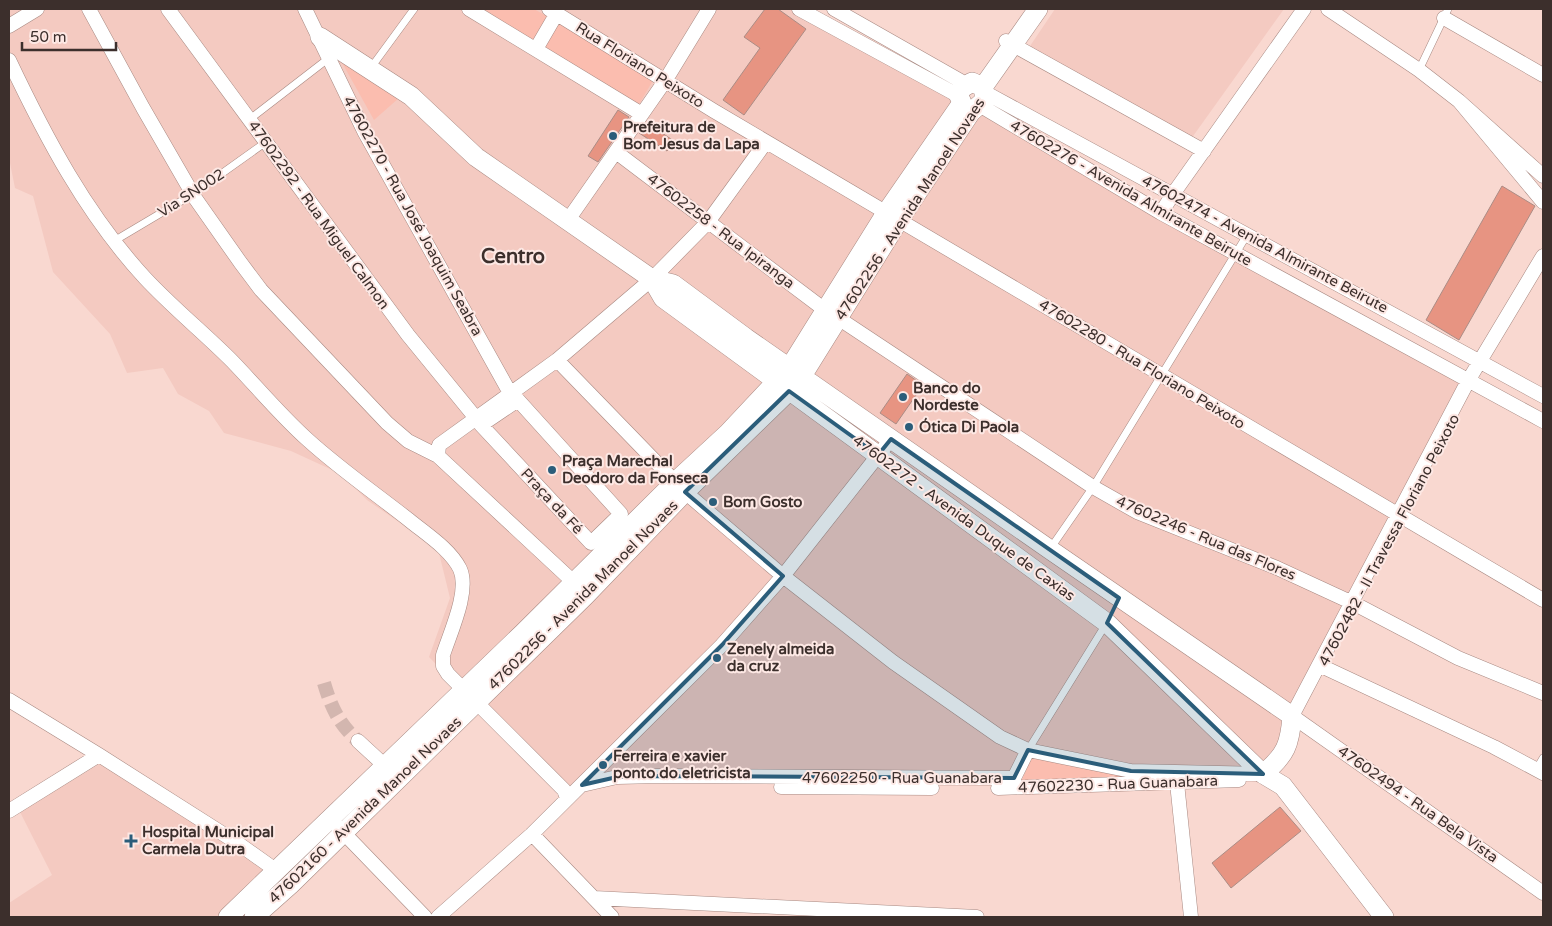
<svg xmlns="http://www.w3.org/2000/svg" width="1552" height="926" font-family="'Varela Round',sans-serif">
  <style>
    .built { fill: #f4cac1 }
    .green { fill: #fbbdaf }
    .building { fill: #e79482; stroke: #ab8c85 }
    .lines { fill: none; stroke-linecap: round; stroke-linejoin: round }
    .street-tunnel { stroke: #d3b6af; stroke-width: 14; stroke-dasharray: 14 7; stroke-linecap: butt }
    .lane-casing { stroke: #a88982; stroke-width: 8 }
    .street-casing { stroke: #a88982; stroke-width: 15 }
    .secondary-casing { stroke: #a88982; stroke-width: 20 }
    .lane { stroke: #fff; stroke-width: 7 }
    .street { stroke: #fff; stroke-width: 14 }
    .secondary { stroke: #fff; stroke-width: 19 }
    .marked { fill: #2b5d7a; fill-opacity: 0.2; stroke: #2b5d7a; stroke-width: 4; stroke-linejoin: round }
    .poi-dot { fill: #2b5d7a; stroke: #fde8e4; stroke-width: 2 }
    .labels { text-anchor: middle; stroke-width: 4; stroke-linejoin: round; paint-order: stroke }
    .street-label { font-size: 15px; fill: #3c2f2c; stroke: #fde8e4 }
    .poi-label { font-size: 15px; font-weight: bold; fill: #3c2f2c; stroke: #fde8e4; text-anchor: start }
    .district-label { font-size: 20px; font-weight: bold; fill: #3c2f2c; stroke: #fde8e4 }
  </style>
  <rect width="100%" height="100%" fill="#f9d8d0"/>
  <path class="built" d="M9,9H802L974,108L1468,381L1263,774L1131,771L1028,750L1014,778L617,777L567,798L429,657L450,598L438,549L367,500L341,474L291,451L224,433L209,411L178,394L163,368L127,373L110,334L53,272L33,196L15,188L9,158Z
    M1055,9H1284L1191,139L1028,49Z
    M106,760L272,870L224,917H9V903L52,875L20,812Z"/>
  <path class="green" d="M483,9H534L655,77L638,106Z
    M340,59L399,98L374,120Z
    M1032,756L1122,775L1118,779L1021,782Z"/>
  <path class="building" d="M765,9H778L806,29L744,115L723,100L760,48L744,37Z
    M618,110L629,117L598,162L588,156Z
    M647,123L674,141L667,151L639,133Z
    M1502,186L1535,206L1459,340L1426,320Z
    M907,374L923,385L896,424L880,413Z
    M1280,807L1301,831L1231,888L1212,863Z"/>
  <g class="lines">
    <path class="street-tunnel" d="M324,683C331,707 339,724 358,741"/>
    <g class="lane-casing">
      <path id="lane" d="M370,69L414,9
        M1419,70L1448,9
        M250,119L329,58
        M114,241L193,194L266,142
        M1050,549L1093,487L1247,235
        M1028,750L1106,624
        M1536,770L1543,758"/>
    </g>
    <g class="street-casing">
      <path id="street" d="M89,9L143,108L195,198L240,262L261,290L387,423L408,441L438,456
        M168,9L408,335L475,417
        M305,9L364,131L510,393
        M469,9L640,113
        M549,9L714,111L1543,600
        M799,9L959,96C963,107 970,110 981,106L1161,213L1543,421
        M834,9L966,84
        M1328,9L1419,70L1459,101
        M1444,18L1543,75
        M9,26L37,9
        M1006,41L1204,151
        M536,49L557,13
        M9,60C46,138 86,214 145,278C172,307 204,333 232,361C258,388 281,416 308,440C340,469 376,494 409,520C426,534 450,549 460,569C470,591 450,633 443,655V666L448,674L564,790L567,798
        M986,93L1543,396
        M616,152L825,310
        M1543,176L1459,101L1543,202
        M1161,213L1173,194L1304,9
        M568,220L665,81L709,9
        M838,318L1093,487L1137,512L1277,568L1355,604L1458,658L1543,693
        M557,360L652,279L708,222L766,142
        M518,400L621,514L591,543L481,425Z
        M580,588L438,456L439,445L557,360L685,492L783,576L893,662L1000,737L1028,750
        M1319,665L1494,747L1543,773
        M9,700L99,755L239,844L277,871
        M1292,716L1468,381L1543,256
        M1292,716L1543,893
        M358,741L384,765
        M1177,783L1191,917
        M582,785L617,777L658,776L1014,778L1028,750L1131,771L1263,774
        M781,787L932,788
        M998,788L1239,780
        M9,811L99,755
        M337,826L425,917
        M532,834L612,917
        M594,898L977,917
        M438,917L532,834L722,645L783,576L891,439"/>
    </g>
    <g class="secondary-casing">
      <path id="secondary" d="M320,37L411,96L476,157L652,279
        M983,87L1038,9
        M1263,774C1286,755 1290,744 1292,716L1049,549L746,338L673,284L652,279L663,298L1107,623L1263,774L1283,786L1384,917
        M228,917L523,633L675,482L728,433L790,367L886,213L962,103L959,96L961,89L972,82L983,87L985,100L971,112L899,220L802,376L789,391L685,492L586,595L290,885L254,917"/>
    </g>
    <use href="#lane" class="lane"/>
    <use href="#street" class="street"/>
    <use href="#secondary" class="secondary"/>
  </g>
  <path class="marked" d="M789,391L878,455L891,439L1119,598L1107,623L1263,774L1131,771L1028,750L1014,778L658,776L617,777L582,785L722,645L783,576L685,492Z"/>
  <g class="poi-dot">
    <circle cx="613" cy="136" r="5"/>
    <circle cx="903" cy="397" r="5"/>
    <circle cx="909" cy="427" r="5"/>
    <circle cx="552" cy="470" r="5"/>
    <circle cx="713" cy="502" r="5"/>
    <circle cx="717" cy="658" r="5"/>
    <circle cx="603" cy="765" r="5"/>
    <path d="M128.5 833.5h5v5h5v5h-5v5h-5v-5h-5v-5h5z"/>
  </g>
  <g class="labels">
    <g class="street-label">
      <text transform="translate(640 65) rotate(32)" y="5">Rua Floriano Peixoto</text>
      <text transform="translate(191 193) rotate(-33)" y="5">Via SN002</text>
      <text transform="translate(1131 193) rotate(30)" y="5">47602276 - Avenida Almirante Beirute</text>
      <text transform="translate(910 209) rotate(-57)" y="5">47602256 - Avenida Manoel Novaes</text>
      <text transform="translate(319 215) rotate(54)" y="5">47602292 - Rua Miguel Calmon</text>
      <text transform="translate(413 216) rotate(61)" y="5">47602270 - Rua José Joaquim Seabra</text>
      <text transform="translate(721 231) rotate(37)" y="5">47602258 - Rua Ipiranga</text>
      <text transform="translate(1265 244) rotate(28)" y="5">47602474 - Avenida Almirante Beirute</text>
      <text transform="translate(1142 364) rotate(31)" y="5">47602280 - Rua Floriano Peixoto</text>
      <text transform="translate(552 501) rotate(47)" y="5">Praça da Fé</text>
      <text transform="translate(964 518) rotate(36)" y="5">47602272 - Avenida Duque de Caxias</text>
      <text transform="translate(1206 538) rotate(23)" y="5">47602246 - Rua das Flores</text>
      <text transform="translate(1389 540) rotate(-62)" y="5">47602482 - II Travessa Floriano Peixoto</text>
      <text transform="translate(583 595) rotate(-45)" y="5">47602256 - Avenida Manoel Novaes</text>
      <text x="902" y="783">47602250 - Rua Guanabara</text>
      <text transform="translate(1118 784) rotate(-2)" y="5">47602230 - Rua Guanabara</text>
      <text transform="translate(1418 804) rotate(35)" y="5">47602494 - Rua Bela Vista</text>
      <text transform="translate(365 810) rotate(-44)" y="5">47602160 - Avenida Manoel Novaes</text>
    </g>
    <g class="poi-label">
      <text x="623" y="132">Prefeitura de<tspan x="623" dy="17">Bom Jesus da Lapa</tspan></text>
      <text x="913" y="393">Banco do<tspan x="913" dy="17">Nordeste</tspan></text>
      <text x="919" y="432">Ótica Di Paola</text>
      <text x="562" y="466">Praça Marechal<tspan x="562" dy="17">Deodoro da Fonseca</tspan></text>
      <text x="723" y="507">Bom Gosto</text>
      <text x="727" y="654">Zenely almeida<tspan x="727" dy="17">da cruz</tspan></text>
      <text x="613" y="761">Ferreira e xavier<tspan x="613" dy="17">ponto do eletricista</tspan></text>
      <text x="142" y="837">Hospital Municipal<tspan x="142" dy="17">Carmela Dutra</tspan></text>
    </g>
    <g class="district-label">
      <text x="513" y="263">Centro</text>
    </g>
  </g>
  <rect width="1552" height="926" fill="none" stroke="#3c2f2c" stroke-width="20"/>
  <path d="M22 42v8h94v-8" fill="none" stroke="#3c2f2c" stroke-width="2.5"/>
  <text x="30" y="42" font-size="15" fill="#3c2f2c" stroke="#fde8e4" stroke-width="4" paint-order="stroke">50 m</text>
</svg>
